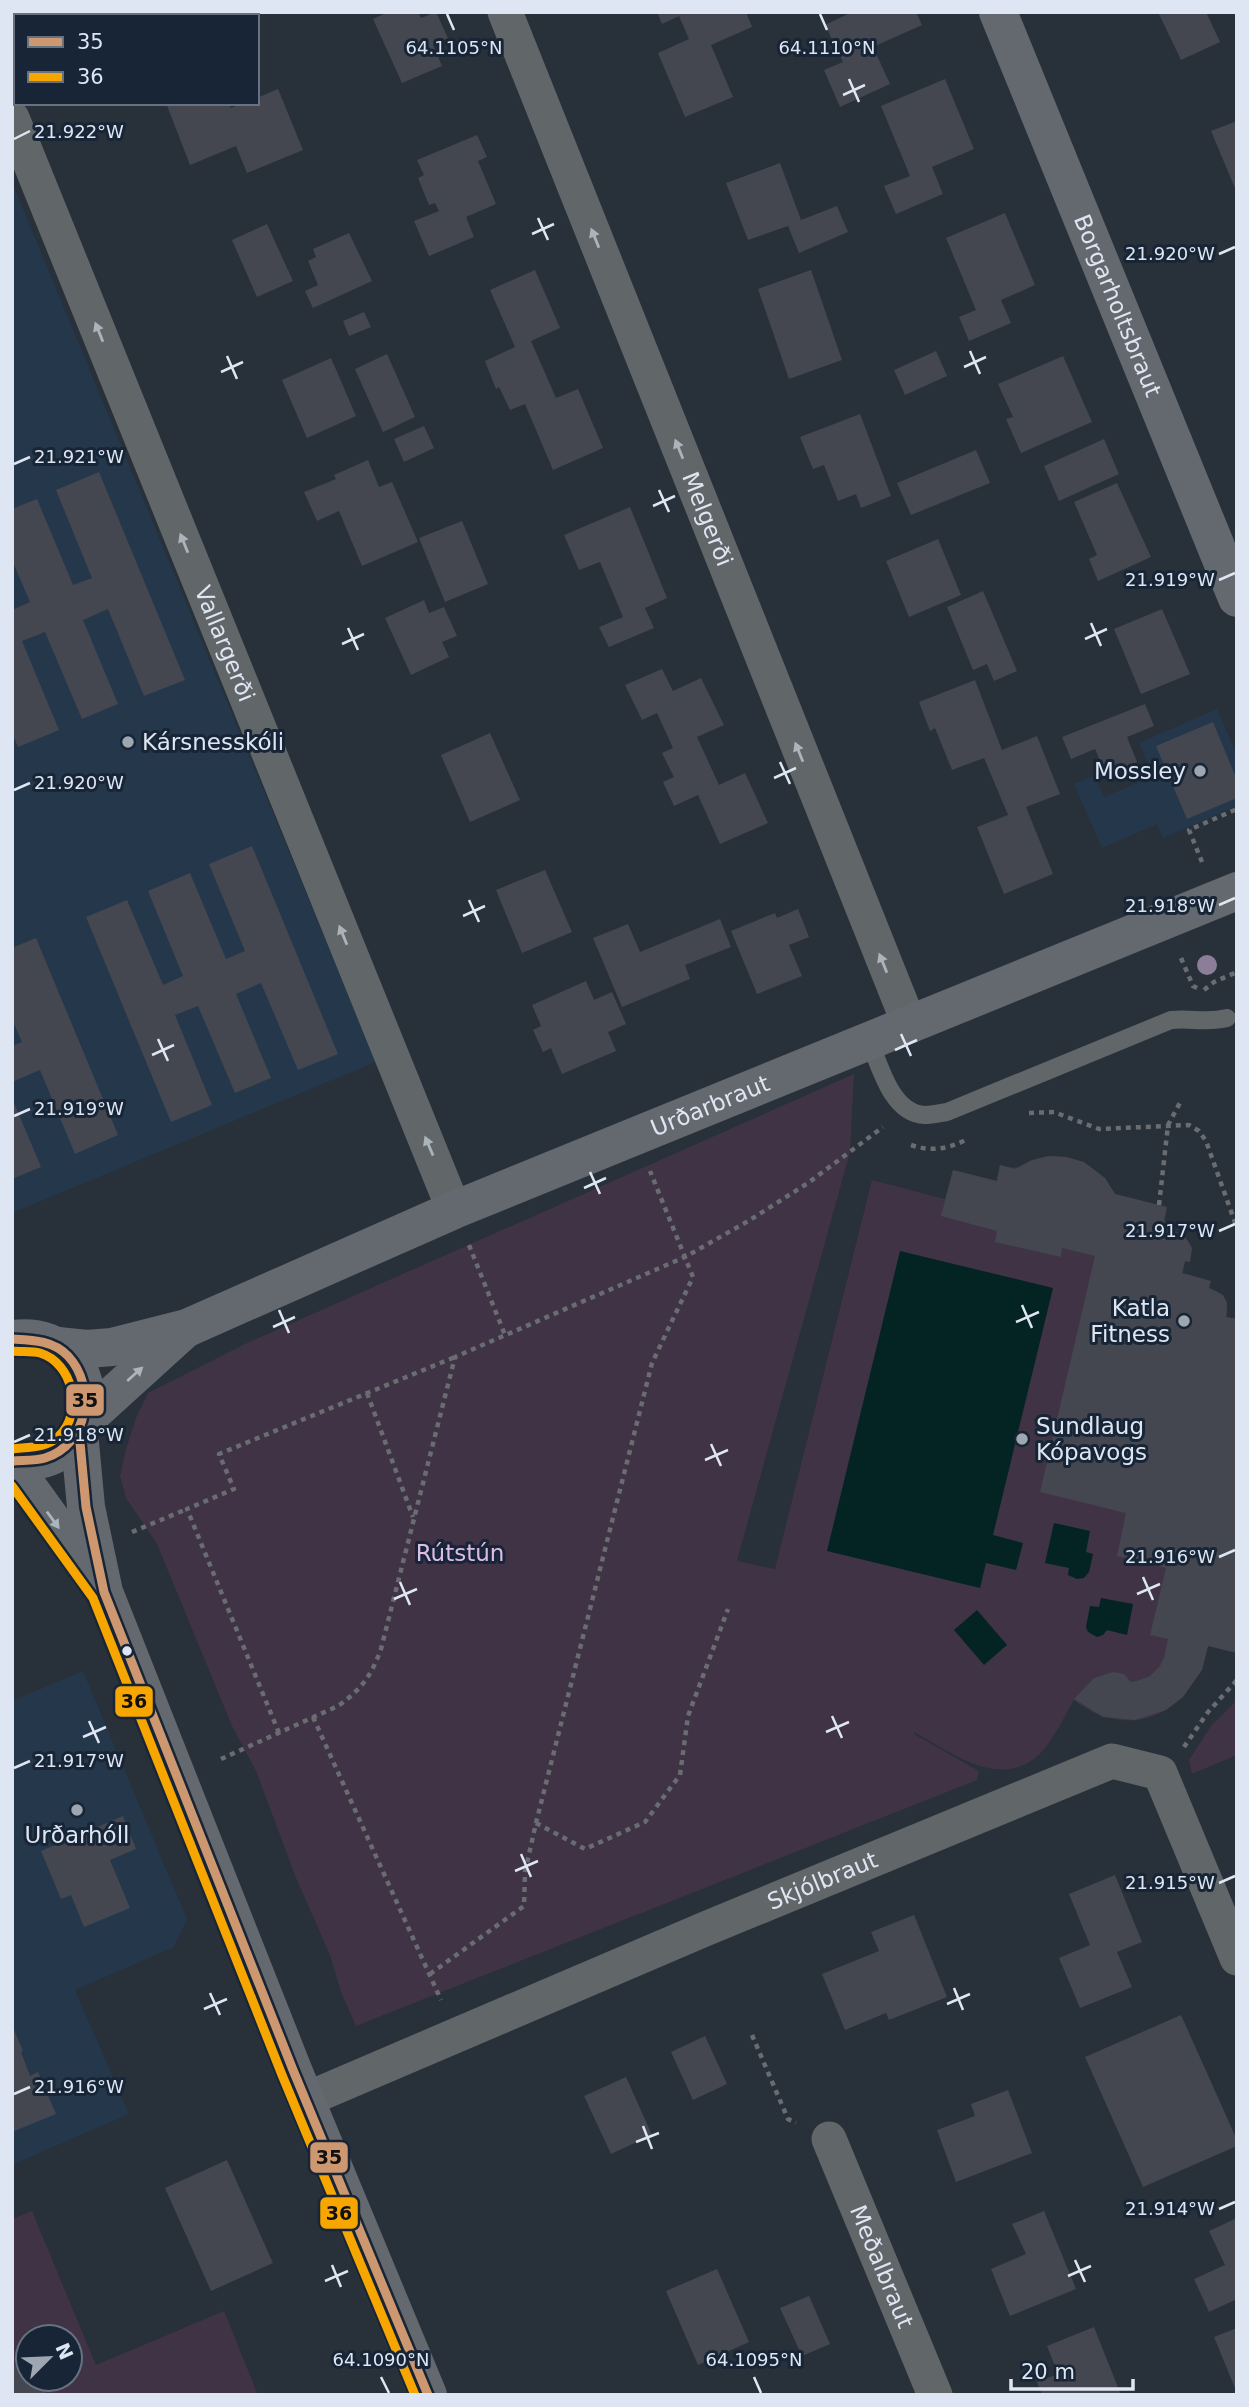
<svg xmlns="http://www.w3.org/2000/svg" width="1249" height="2407" font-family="'DejaVu Sans',sans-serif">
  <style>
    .built { fill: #25374b }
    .green { fill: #3f3345; fill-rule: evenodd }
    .water { fill: #042323 }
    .building { fill: #444750 }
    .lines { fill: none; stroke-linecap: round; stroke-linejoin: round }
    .path { stroke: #696d71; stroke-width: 4.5; stroke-dasharray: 5 5; stroke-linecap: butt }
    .lane { stroke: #616669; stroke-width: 18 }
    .street { stroke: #616669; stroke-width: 35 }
    .secondary { stroke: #63696e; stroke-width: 38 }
    .bus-1-casing { stroke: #172536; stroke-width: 14 }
    .bus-2-casing { stroke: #172536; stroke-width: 14 }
    .bus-1 { stroke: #cd976f; stroke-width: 9 }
    .bus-2 { stroke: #f7a600; stroke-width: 9 }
    .tree { fill: #8c7d99 }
    .oneway { fill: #abb3bb }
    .oneway2 { fill: #acb4bd }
    .ticks { fill: none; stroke: #dde6f2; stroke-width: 2.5 }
    .poi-dot { fill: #9ea6b1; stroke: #172536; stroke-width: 2.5 }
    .bus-dot { fill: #dde6f2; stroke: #172536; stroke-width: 2.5 }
    .labels { text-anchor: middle; stroke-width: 6; stroke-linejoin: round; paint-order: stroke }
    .street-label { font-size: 23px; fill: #dde6f2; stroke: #172536 }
    .poi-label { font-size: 23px; fill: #dde6f2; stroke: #172536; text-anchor: start }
    .park-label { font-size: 23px; fill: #debce8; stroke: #172536 }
    .ticks-label { font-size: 18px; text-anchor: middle; fill: #dde6f2; stroke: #172536; stroke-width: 6; stroke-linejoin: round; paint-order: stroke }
    .line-badge { stroke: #172536; stroke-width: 2.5 }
    .pale-badge-label { font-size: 19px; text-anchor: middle; font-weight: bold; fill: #111 }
  </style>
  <rect width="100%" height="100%" fill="#283039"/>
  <path class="built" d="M12,182L376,1062L12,1213Z
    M1217,709L1237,755V806L1163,838L1157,824L1102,848L1074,784L1095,775L1104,797L1153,776L1139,743Z
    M83,1671L187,1919L174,1947L75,1990L129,2114L12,2165V1701Z"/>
  <path class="green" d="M854,1074L850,1152L737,1561L775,1569L872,1180L945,1199L953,1170L996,1181L1000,1165C1022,1171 1017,1165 1036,1159C1069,1149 1099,1165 1115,1194L1167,1207L1164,1221L1174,1225V1231C1190,1237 1194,1246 1190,1262H1185L1183,1273L1211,1281L1209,1288C1224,1292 1229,1302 1227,1317L1237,1319V1653L1208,1646C1193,1713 1131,1744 1074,1700C1065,1715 1057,1733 1046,1747C1007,1795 955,1755 914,1732V1734L979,1771L977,1780L356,2026L341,1992L330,1955L296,1878L256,1771L232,1726L157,1544L126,1498L120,1476L126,1449L136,1418L148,1393L245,1344Z
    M1237,1700V1755L1192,1774L1189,1760L1211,1726Z
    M32,2211L96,2365L224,2311L258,2395H12V2219ZM28,2337H70V2379H28Z"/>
  <path class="water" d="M900,1251L1053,1288L993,1535L1023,1543L1016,1570L986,1563L980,1588L827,1551Z
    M1054,1523L1090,1531L1086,1552L1093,1554L1089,1572L1084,1578L1077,1579L1068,1575L1069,1568L1045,1563Z
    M1101,1598L1133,1604L1127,1635L1107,1630L1103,1635L1097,1637L1088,1632L1086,1627L1090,1606L1099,1607Z
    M977,1610L1007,1645L984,1665L954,1630Z"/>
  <path class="building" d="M138,12H192L184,16H140Z
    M388,12H418L421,18L436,12L448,38L433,45L442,66L402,83L373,19Z
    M657,12H746L752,27L711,45L733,97L685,117L658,53L689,39L679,16L662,24Z
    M852,12H916L922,25L873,47L890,84L840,107L824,70L843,62L825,25Z
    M1158,12H1206L1220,42L1181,60Z
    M945,79L974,149L932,167L943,194L896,214L884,186L910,176L881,106Z
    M278,89L303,150L247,173L236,146L190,165L166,103H229L231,108L244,103H257V98Z
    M1237,121V193L1211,131Z
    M477,135L487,157L478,161L496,204L466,217L474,237L429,256L414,221L439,211L435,203L429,205L418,178L424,175L417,160Z
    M780,163L801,220L837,206L848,232L799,253L788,226L748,240L726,183Z
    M1005,213L1035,285L1001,300L1011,323L969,341L959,317L976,310L946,238Z
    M267,224L293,281L257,297L232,240Z
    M349,233L372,281L313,308L305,291L318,285L308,261L316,257L313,249Z
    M535,270L560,328L531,341L556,398L578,389L603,448L553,470L525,404L510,410L499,387L496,389L485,361L515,347L490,290Z
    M811,270L842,360L789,379L758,289Z
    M364,312L371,327L349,336L343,321Z
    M936,351L947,376L905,395L894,370Z
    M387,354L415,417L383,432L355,369Z
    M1063,356L1092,422L1021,453L1006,419L1013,417L998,384Z
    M331,358L356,416L307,438L282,380Z
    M860,414L891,496L861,508L856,494L838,501L824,465L813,469L800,437Z
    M424,426L434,448L404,462L394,439Z
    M1104,439L1119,474L1059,501L1044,466Z
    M976,450L990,483L911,515L897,483Z
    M368,460L379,487L392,482L418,542L362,566L339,511L317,521L304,492L336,479L334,475Z
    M99,472L185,680L144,696L108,609L83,620L118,704L82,719L45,632L22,641L59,730L18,747L12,733V610L30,602L12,560V509L37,499L73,585L92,578L56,490Z
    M1117,483L1151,557L1098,581L1089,559L1097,555L1074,502Z
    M630,507L667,598L645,608L654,628L609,647L599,627L623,617L600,562L579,570L564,535Z
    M462,521L488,584L445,602L419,538Z
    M938,539L961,595L909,617L886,561Z
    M983,591L1017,671L994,681L987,664L973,670L947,607Z
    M424,600L429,613L444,607L457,636L442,642L449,657L411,675L385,618Z
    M1162,609L1190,674L1141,694L1114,629Z
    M662,669L673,691L701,678L724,725L697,737L719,785L745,773L768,823L720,844L698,795L674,806L663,782L674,777L662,753L673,748L657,713L642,720L625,685Z
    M975,680L1002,750L1037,736L1060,794L1026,807L1053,874L1004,894L977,827L1008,815L984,758L952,770L935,728L930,731L919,702Z
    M1145,704L1154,726L1127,737L1137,762L1106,775L1095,749L1071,759L1062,737Z
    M1213,722L1237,780V798L1187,819L1156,746Z
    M490,733L520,800L470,822L441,755Z
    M252,846L338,1054L298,1070L261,983L236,994L271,1078L235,1093L198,1006L175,1015L212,1105L171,1122L86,917L127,900L163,985L183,976L148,891L190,873L226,959L245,951L209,864Z
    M545,870L572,932L522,953L496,890Z
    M798,909L809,937L789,945L802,976L757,994L731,931L775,913L777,918Z
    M720,919L731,947L685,965L690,979L622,1007L593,938L628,924L640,952Z
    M36,938L118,1135L75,1154L40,1070L12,1082V1046L22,1042L12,1019V948Z
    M586,981L594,1000L612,992L626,1024L608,1032L616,1051L562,1074L551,1048L543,1052L533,1030L541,1026L532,1005Z
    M12,1098L41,1167L12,1179Z
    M1049,1156L1066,1157L1084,1162L1105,1178L1115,1194L1167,1207L1164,1221L1174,1225L1173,1231L1184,1235L1192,1248L1190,1262L1185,1261L1182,1273L1211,1281L1209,1288L1223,1295L1227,1303L1226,1317L1237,1319V1653L1208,1646L1202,1670L1183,1697L1166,1710L1135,1720L1103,1717L1074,1699L1094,1678L1113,1672L1124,1674L1131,1682L1137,1681L1150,1676L1160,1666L1164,1658L1168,1639L1150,1635L1166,1568L1117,1556L1126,1513L1040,1492L1095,1256L1062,1248L1061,1257L995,1242L997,1231L941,1216L953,1170L997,1181L1000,1165L1015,1169L1032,1160Z
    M123,1816L136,1849L110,1860L130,1908L84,1927L71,1895L61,1899L41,1851Z
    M1115,1875L1142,1942L1117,1952L1132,1987L1080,2008L1059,1958L1090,1945L1069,1894Z
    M914,1915L947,1997L889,2020L886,2013L845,2030L822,1974L879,1951L871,1932Z
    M1181,2015L1237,2140V2146L1143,2187L1085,2057Z
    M12,2025L23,2051L21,2052L30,2076L38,2072L56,2114L12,2132Z
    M705,2036L727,2084L693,2100L671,2052Z
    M626,2077L652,2135L611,2154L584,2096Z
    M1008,2090L1032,2153L956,2182L937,2130L975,2116L971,2104Z
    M227,2160L273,2263L211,2291L165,2188Z
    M1044,2211L1076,2289L1010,2316L991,2269L1026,2254L1012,2224Z
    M1237,2218V2299L1209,2312L1194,2279L1225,2265L1209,2231Z
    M717,2269L749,2342L698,2365L666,2291Z
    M809,2296L830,2344L802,2356L780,2308Z
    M1094,2327L1121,2395H1042L1037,2382L1058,2374L1047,2346Z
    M1237,2328V2393L1214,2337Z
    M28,2360V2379H40L47,2395H12V2367Z"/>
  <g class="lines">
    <path class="path" d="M1202,862L1189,830L1237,809
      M1181,958L1193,986L1199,989
      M1204,990L1214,982L1237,972
      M1029,1113L1054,1112L1099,1129L1189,1125L1199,1131L1206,1141L1237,1228
      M911,1145C932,1152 947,1149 966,1140
      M1159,1205L1168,1125L1182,1099
      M469,1245L505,1335
      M367,1393L413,1517
      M132,1532L187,1509
      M313,1717L441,2000
      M279,1733L187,1509L234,1489L219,1454L455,1357
      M1184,1747L1208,1712L1237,1680
      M221,1759L338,1706C362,1689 371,1676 381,1649L455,1357L685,1257L750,1220L808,1183L883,1127
      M536,1823L585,1849L645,1822L680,1775L688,1716L728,1609
      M430,1974L524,1906L525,1872L536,1823L652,1363L693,1277L650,1171
      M752,2035L788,2119L796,2123"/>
    <path class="lane" d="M870,1042C880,1067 892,1114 925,1115C932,1115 940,1113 947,1112L1171,1020C1191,1018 1208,1023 1227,1018"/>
    <g class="street">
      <path id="s1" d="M505,12L910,1026"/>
      <path id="s2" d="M12,118L454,1210"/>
      <path id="s3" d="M305,2100L705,1929L1112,1761L1160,1773L1237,1958"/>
      <path id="s4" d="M829,2139L935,2395"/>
    </g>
    <g class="secondary">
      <path id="s5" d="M998,12L1237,598"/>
      <path d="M12,1339C109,1327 112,1472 12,1461"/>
      <path id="s6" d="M58,1346L87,1349L112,1347L187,1328L454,1210L1237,891"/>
      <path d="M85,1420L183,1331"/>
      <path d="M79,1432L86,1507L104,1592L293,2070L428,2395"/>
      <path d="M12,1465L93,1577"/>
    </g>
    <g class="bus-1-casing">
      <path id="bus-1" d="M12,1339C32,1340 53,1340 68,1356C97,1387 88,1445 45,1458C35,1461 22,1460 12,1461
        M79,1432L86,1507L104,1592L293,2070L428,2395"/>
    </g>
    <g class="bus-2-casing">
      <path id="bus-2" d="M12,1351C21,1352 32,1351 40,1353C73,1363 84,1412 59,1436C47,1448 29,1447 12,1449
        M12,1486L93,1598L282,2075L415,2395"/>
    </g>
    <use href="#bus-1" class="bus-1"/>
    <use href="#bus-2" class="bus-2"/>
  </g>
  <circle class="tree" cx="1207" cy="965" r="10"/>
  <defs><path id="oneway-solid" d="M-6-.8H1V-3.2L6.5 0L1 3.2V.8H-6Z" transform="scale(1.75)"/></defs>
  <g class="oneway">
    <use href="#oneway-solid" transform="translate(595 238) rotate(-112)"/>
    <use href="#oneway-solid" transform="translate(99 332) rotate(-112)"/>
    <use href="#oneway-solid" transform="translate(679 449) rotate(-112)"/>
    <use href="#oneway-solid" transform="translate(184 543) rotate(-112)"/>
    <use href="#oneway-solid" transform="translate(799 752) rotate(-112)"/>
    <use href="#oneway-solid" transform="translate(343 935) rotate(-112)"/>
    <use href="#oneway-solid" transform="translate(883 963) rotate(-112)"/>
    <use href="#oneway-solid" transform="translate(429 1146) rotate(-113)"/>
  </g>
  <g class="oneway2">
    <use href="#oneway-solid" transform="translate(135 1374) rotate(-42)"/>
    <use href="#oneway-solid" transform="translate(53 1520) rotate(54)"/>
  </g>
  <path class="ticks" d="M447,14L454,30M820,14L827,30M849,79L859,102M843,95L865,85M14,139L30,131M538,218L548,240M532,234L554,224M1219,254L1235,247M970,351L980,374M227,356L237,379M964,367L986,357M221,372L243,362M14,464L30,457M659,490L669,512M653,506L675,496M1219,580L1235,573M1091,623L1101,646M348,628L358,650M1085,639L1107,629M342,644L364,634M780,762L790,784M774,778L796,768M14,790L30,783M469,900L479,922M1219,905L1235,898M463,916L485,906M901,1034L911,1056M158,1039L168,1061M895,1050L917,1040M152,1055L174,1045M14,1116L30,1109M590,1172L600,1194M584,1188L606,1178M1219,1231L1235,1224M1022,1305L1032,1328M279,1310L289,1333M1016,1322L1039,1312M273,1327L295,1317M14,1442L30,1435M711,1444L721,1466M705,1460L728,1450M1219,1557L1235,1550M1143,1577L1153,1600M400,1582L410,1605M1137,1594L1160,1584M394,1599L417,1589M832,1716L842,1738M89,1721L99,1743M826,1732L849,1722M83,1737L106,1727M14,1768L30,1761M521,1854L531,1877M515,1871L538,1861M1219,1883L1235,1876M954,1988L963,2010M210,1993L220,2015M947,2004L970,1994M204,2009L227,1999M14,2094L30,2087M643,2126L652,2149M636,2142L659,2133M1219,2209L1235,2202M1075,2260L1085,2282M332,2265L341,2287M1068,2276L1091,2266M325,2281L348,2271M381,2377L389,2393M754,2377L761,2393"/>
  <g class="poi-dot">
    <circle cx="128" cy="742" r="7"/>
    <circle cx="1200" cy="771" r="7"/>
    <circle cx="1184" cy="1321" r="7"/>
    <circle cx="1022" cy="1439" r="7"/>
    <circle cx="77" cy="1810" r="7"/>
  </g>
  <circle class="bus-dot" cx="127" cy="1651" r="6"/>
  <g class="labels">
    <g class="street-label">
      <text dy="8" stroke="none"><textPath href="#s5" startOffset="317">Borgarholtsbraut</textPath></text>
      <text dy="8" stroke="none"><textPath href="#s1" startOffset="546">Melgerði</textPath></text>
      <text dy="8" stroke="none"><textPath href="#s2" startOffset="567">Vallargerði</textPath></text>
      <text dy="8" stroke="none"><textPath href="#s6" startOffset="700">Urðarbraut</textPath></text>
      <text dy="8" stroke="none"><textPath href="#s3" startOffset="562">Skjólbraut</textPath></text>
      <text dy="8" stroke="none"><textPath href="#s4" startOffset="138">Meðalbraut</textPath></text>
    </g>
    <g class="poi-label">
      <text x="142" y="750">Kársnesskóli</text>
      <text x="1186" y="779" text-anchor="end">Mossley</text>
      <text x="1170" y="1316" text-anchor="end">Katla<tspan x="1170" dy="26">Fitness</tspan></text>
      <text x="1036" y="1434">Sundlaug<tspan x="1036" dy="26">Kópavogs</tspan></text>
      <text x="77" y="1843" text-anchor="middle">Urðarhóll</text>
    </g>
    <g class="park-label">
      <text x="460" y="1561">Rútstún</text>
    </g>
  </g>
  <g class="ticks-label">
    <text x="827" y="54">64.1110°N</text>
    <text x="454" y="54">64.1105°N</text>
    <text x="79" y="138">21.922°W</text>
    <text x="1170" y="260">21.920°W</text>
    <text x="79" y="463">21.921°W</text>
    <text x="1170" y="586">21.919°W</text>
    <text x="79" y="789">21.920°W</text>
    <text x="1170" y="912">21.918°W</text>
    <text x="79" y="1115">21.919°W</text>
    <text x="1170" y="1237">21.917°W</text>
    <text x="79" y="1441">21.918°W</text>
    <text x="1170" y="1563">21.916°W</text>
    <text x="79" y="1767">21.917°W</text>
    <text x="1170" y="1889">21.915°W</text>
    <text x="79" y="2093">21.916°W</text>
    <text x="1170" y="2215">21.914°W</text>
    <text x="381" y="2366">64.1090°N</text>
    <text x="754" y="2366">64.1095°N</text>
  </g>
  <g class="line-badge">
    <rect x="65" y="1383" width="40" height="34" rx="7" fill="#cd976f"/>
    <rect x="114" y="1685" width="40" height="33" rx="7" fill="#f7a600"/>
    <rect x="309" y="2141" width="40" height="33" rx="7" fill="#cd976f"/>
    <rect x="319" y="2196" width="40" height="34" rx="7" fill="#f7a600"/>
  </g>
  <g class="pale-badge-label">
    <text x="85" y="1407">35</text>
    <text x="134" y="1708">36</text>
    <text x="329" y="2164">35</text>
    <text x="339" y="2220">36</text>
  </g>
  <rect width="1249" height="2407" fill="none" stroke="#dde6f2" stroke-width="28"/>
  <rect x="14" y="14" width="245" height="91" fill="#172536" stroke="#667281" stroke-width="2"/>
  <rect x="28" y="37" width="35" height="10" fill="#cd976f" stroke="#667281" stroke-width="2"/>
  <text x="77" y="49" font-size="21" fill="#dde6f2">35</text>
  <rect x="28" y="72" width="35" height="10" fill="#f7a600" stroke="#667281" stroke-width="2"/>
  <text x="77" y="84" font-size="21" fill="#dde6f2">36</text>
  <g transform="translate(49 2358) rotate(66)"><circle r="33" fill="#172536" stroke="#667281" stroke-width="2"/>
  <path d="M0-5L12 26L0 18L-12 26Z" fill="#9ea6b1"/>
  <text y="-10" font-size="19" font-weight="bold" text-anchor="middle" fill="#dde6f2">N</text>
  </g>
  <path d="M1011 2379v10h122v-10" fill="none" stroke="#dde6f2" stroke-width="3.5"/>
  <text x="1021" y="2379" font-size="21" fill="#dde6f2" stroke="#172536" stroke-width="5" paint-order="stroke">20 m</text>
</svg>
